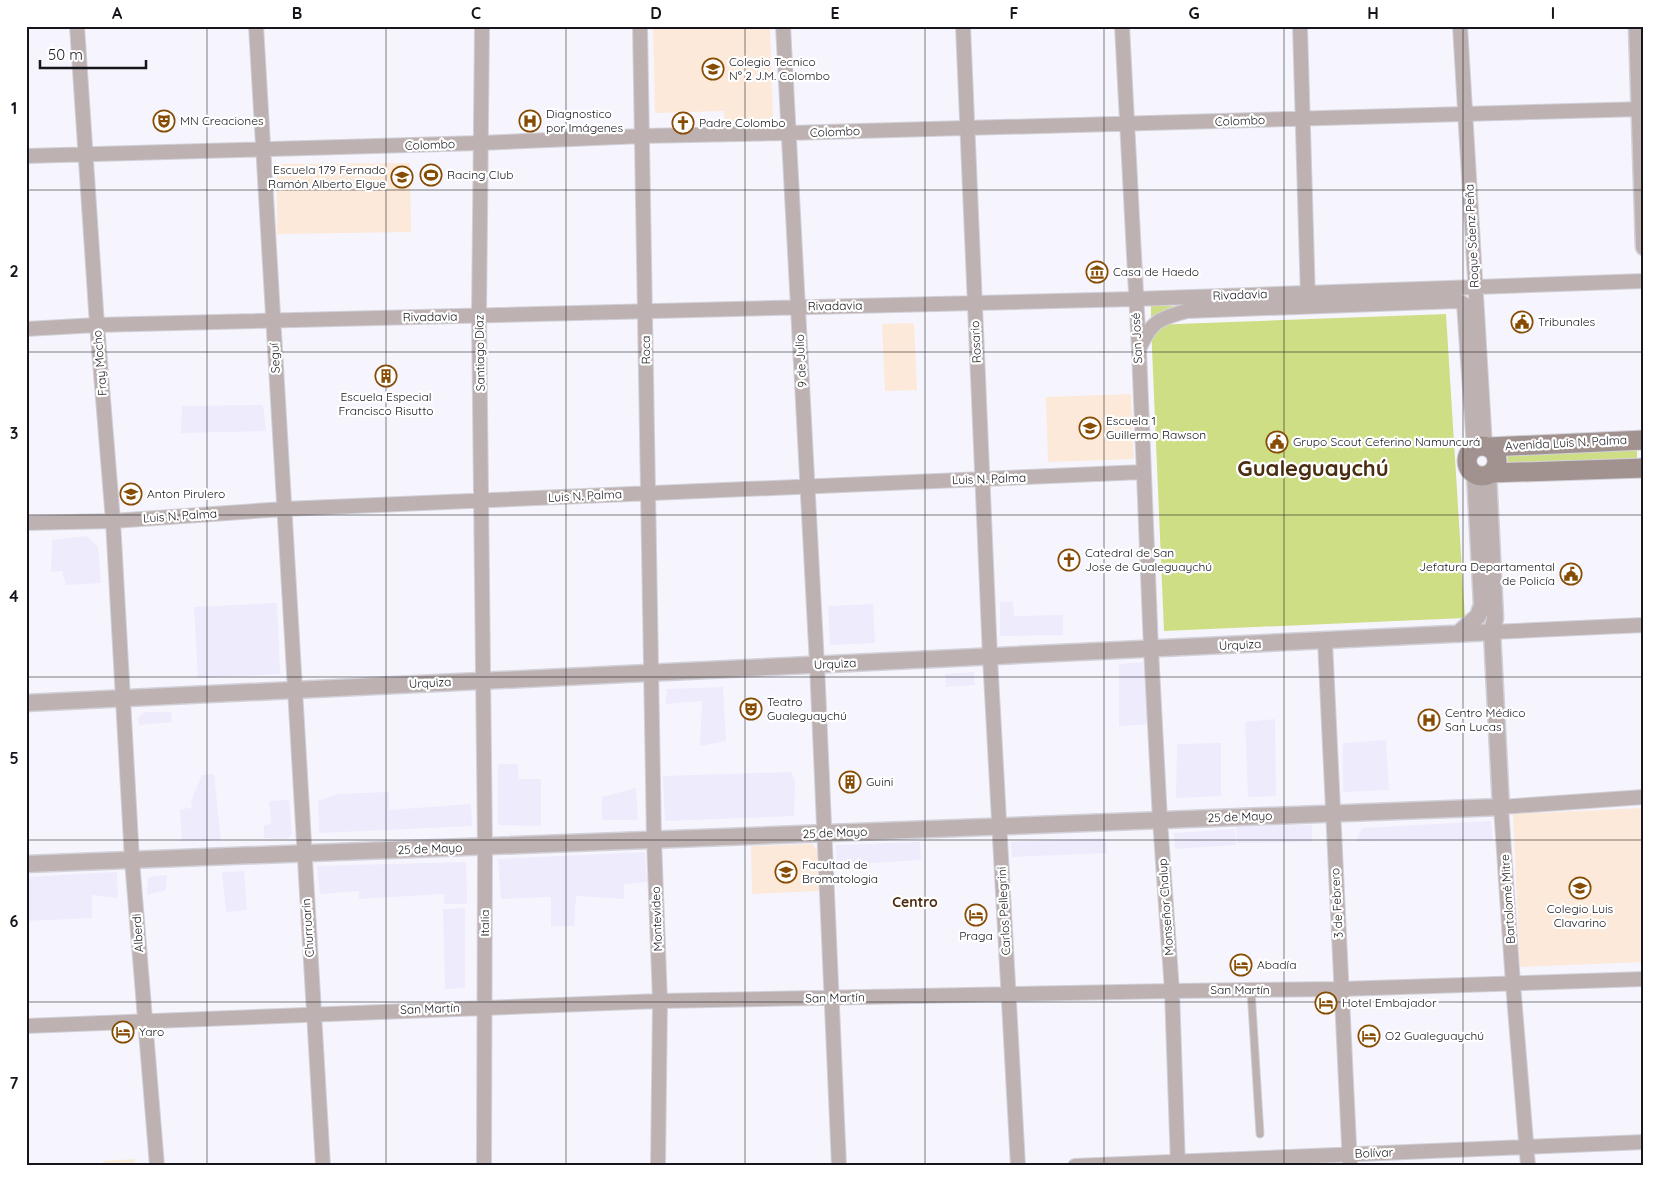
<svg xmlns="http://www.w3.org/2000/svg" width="1670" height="1192" font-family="Quicksand,sans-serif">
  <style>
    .built { fill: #edebfc }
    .education { fill: #fce9d9 }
    .medical { fill: #f8ebd7 }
    .green { fill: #cede84 }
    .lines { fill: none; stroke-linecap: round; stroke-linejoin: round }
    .service-casing { stroke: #d2d1da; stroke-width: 9 }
    .minor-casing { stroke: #d2d1da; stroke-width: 16 }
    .tertiary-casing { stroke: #d2d1da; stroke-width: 19 }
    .secondary-casing { stroke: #d2d1da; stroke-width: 21 }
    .service { stroke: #bdb2b1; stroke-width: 7 }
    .minor { stroke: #bdb2b1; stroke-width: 14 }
    .tertiary { stroke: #bdb2b1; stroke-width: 16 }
    .secondary { stroke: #a1918f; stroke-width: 19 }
    .grid { fill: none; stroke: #16151c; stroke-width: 1; stroke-opacity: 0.55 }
    .labels { text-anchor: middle; stroke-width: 4.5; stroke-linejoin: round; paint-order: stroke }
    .poi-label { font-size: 12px; fill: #16151c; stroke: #fff; text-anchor: start }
    .street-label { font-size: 12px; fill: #16151c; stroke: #fff }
    .neighbourhood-label { font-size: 14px; font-weight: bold; fill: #4b2d11; stroke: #fff }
    .town-label { font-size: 22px; font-weight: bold; fill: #4b2d11; stroke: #fff }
    .neatline { fill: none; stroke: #16151c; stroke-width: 2 }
    .grid-label { font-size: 16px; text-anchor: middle; font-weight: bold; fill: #16151c }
  </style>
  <rect width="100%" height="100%" fill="#f6f5fe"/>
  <path class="built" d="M263,405L266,431L181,433L182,406Z
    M87,536L98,547L101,583L66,585L62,571L51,572L52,540Z
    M1013,601L1014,616L1063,615V635L1000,636V602Z
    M277,603L280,674L198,678L194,607Z
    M873,604L875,643L830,645L828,606Z
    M1144,662L1149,724L1119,726V664Z
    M974,672L975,685L946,687L945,674Z
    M723,687L726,741L700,746L702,701L666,704L667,689Z
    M144,712H171L172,722L139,725L138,718Z
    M1275,719L1276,796L1248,797L1245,722Z
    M1386,740L1389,790L1343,792V743Z
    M1221,743V796L1176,798L1177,744Z
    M498,764H518V779H541V826L498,825Z
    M791,772L795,780L794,816L665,821L663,776Z
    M214,774L221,840L182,841L180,809L192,808L191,801L202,775Z
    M636,788L638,820H602V797Z
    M389,792V810L471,804L472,826L319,833L318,801L338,794Z
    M289,800L292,834L287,839L264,838V825L271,824L269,801Z
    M1491,821L1493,840L1356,841L1362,828Z
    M1312,825V842L1237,843L1236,826Z
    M1235,829L1236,845L1175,849L1174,833Z
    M1106,838L1107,853L1012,857L1011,842Z
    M920,842L921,860L870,863V868L837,870L836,845Z
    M645,852L647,882L624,884V899L576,896L574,926H551V897L501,899L498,859Z
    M466,862L467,904H444V894L359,899V891L320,894L317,866Z
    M244,871L247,910L226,912L222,872Z
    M117,872L118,898L92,895V918L26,921V877Z
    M167,875L166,890L147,895L148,877Z
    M465,908V988L445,989L443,909Z"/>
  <path class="education" d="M653,26H770L773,121L725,122L724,111L655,113Z
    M410,163L411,232L277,234V164Z
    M914,323L917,390L885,391L882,324Z
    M1131,394L1134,459L1048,462L1046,397Z
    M1644,808V962L1520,967L1513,814Z
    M812,844L819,852L820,891L752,894L751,846Z"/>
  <path class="medical" d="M135,1159V1166H104L103,1161Z"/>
  <path class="green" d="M1151,305L1174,306L1151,317Z
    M1446,314L1465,618L1164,631L1151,325Z
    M1637,448V460L1508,465L1507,454Z"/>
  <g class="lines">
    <g class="service-casing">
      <path id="service" d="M1251,990L1260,1134"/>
    </g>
    <g class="minor-casing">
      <path id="minor" d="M77,26L97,325L113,521L132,860L157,1166
        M256,26L323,1166
        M482,26L479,316L485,847L484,1166
        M640,26L654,840L660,1001L658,1166
        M783,26L817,665L839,1166
        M963,26L990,657L1018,1166
        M1122,26L1139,350L1151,649L1160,820L1172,991L1178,1166
        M1300,26L1308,300
        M1460,26L1485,446
        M26,156L480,143L642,136L789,133L1644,109
        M26,329L97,325L1135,299L1644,281
        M1139,349C1151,322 1159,318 1187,311L1458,301L1464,304L1474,448
        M26,523L113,521L284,509L1143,472
        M1492,632L1644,625
        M1325,641L1350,1166
        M26,1026L660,1001L1172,991L1341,989L1644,979
        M1075,1166L1644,1142
        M1528,1166L1513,984L1501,807L1644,797"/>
    </g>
    <g class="tertiary-casing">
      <path id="tertiary" d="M1637,26L1644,247
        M1458,634L1478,616L1482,605L1475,473
        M26,703L1492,632
        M26,864L1501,807L1492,632L1495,618L1488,474"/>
    </g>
    <g class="secondary-casing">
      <path id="secondary" d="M1467 461a15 15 0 1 1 30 0a15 15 0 1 1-30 0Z
        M1489,447L1644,440
        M1491,473L1644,468"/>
    </g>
    <use href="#service" class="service"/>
    <use href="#minor" class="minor"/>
    <use href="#tertiary" class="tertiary"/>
    <use href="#secondary" class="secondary"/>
  </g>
  <path class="grid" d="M207,26V1166M386,26V1166M566,26V1166M745,26V1166M925,26V1166M1104,26V1166M1284,26V1166M1463,26V1166M26,190H1644M26,352H1644M26,515H1644M26,677H1644M26,840H1644M26,1002H1644"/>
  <defs>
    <g id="school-ring" transform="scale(1.125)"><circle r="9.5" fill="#fff" stroke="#874c04" stroke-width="1.5"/><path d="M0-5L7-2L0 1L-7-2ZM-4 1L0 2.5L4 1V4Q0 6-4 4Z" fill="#874c04"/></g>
    <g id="theatre-ring" transform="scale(1.125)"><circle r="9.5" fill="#fff" stroke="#874c04" stroke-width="1.5"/><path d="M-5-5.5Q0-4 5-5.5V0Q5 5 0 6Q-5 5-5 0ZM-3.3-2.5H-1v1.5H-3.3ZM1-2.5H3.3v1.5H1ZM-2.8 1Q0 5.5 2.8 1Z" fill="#874c04"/></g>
    <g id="hospital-ring" transform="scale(1.125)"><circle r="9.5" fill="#fff" stroke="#874c04" stroke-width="1.5"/><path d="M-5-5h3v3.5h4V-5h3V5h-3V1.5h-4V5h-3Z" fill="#874c04"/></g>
    <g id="church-ring" transform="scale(1.125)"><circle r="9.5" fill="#fff" stroke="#874c04" stroke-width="1.5"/><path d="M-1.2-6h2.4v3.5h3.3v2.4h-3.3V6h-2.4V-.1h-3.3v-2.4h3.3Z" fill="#874c04"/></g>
    <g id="stadium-ring" transform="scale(1.125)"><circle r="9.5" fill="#fff" stroke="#874c04" stroke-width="1.5"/><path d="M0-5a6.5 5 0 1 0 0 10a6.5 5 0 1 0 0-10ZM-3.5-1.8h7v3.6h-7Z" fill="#874c04"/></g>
    <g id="museum-ring" transform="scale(1.125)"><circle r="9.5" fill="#fff" stroke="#874c04" stroke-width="1.5"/><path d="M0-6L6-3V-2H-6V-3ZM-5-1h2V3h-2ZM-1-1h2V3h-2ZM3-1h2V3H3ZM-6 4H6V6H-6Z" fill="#874c04"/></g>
    <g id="civic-ring" transform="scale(1.125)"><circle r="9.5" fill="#fff" stroke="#874c04" stroke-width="1.5"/><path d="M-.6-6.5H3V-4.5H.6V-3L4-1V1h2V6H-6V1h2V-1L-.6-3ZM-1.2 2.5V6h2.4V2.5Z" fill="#874c04"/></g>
    <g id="building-ring" transform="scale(1.125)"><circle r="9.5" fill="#fff" stroke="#874c04" stroke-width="1.5"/><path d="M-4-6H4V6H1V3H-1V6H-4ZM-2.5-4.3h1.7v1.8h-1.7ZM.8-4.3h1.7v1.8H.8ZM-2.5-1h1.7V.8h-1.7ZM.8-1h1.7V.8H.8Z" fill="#874c04"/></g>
    <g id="university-ring" transform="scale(1.125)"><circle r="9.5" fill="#fff" stroke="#874c04" stroke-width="1.5"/><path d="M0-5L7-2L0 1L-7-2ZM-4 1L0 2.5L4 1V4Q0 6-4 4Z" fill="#874c04"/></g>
    <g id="hotel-ring" transform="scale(1.125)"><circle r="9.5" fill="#fff" stroke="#874c04" stroke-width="1.5"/><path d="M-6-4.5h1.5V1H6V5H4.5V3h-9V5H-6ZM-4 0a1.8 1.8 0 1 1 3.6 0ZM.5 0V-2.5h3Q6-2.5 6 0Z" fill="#874c04"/></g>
  </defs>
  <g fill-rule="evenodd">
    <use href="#school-ring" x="713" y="69"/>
    <use href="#theatre-ring" x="164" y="121"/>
    <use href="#hospital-ring" x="530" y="121"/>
    <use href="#church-ring" x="683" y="123"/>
    <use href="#stadium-ring" x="431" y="175"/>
    <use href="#school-ring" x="402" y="177"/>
    <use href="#museum-ring" x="1097" y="272"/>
    <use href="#civic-ring" x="1522" y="322"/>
    <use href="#building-ring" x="386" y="376"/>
    <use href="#school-ring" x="1090" y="428"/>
    <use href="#civic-ring" x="1277" y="442"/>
    <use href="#school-ring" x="131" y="494"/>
    <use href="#church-ring" x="1069" y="560"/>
    <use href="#civic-ring" x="1571" y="574"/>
    <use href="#theatre-ring" x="751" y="709"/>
    <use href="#hospital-ring" x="1429" y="720"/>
    <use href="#building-ring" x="850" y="782"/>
    <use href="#university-ring" x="786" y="872"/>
    <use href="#school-ring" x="1580" y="888"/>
    <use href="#hotel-ring" x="976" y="915"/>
    <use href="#hotel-ring" x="1241" y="965"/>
    <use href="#hotel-ring" x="1326" y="1003"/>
    <use href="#hotel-ring" x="123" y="1032"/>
    <use href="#hotel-ring" x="1369" y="1036"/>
  </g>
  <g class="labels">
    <g class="poi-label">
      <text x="729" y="66">Colegio Tecnico<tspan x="729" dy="14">Nº 2 J.M. Colombo</tspan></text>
      <text x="546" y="118">Diagnostico<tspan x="546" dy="14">por Imágenes</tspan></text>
      <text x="180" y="125">MN Creaciones</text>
      <text x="699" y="127">Padre Colombo</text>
      <text x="386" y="174" text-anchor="end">Escuela 179 Fernado<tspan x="386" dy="14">Ramón Alberto Elgue</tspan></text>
      <text x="447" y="179">Racing Club</text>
      <text x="1113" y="276">Casa de Haedo</text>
      <text x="1538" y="326">Tribunales</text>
      <text x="386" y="401" text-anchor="middle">Escuela Especial<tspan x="386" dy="14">Francisco Risutto</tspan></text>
      <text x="1106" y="425">Escuela 1<tspan x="1106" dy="14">Guillermo Rawson</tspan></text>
      <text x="1293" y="446">Grupo Scout Ceferino Namuncurá</text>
      <text x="147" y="498">Anton Pirulero</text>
      <text x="1085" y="557">Catedral de San<tspan x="1085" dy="14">Jose de Gualeguaychú</tspan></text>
      <text x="1555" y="571" text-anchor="end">Jefatura Departamental<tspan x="1555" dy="14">de Policía</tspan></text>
      <text x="767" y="706">Teatro<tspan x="767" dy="14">Gualeguaychú</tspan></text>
      <text x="1445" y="717">Centro Médico<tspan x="1445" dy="14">San Lucas</tspan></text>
      <text x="866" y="786">Guini</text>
      <text x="802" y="869">Facultad de<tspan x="802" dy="14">Bromatologia</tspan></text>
      <text x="1580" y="913" text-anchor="middle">Colegio Luis<tspan x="1580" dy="14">Clavarino</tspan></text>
      <text x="976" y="940" text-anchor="middle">Praga</text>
      <text x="1257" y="969">Abadía</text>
      <text x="1342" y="1007">Hotel Embajador</text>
      <text x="139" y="1036">Yaro</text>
      <text x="1385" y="1040">O2 Gualeguaychú</text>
    </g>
    <g class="street-label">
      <text transform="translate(1240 121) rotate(-2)" y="4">Colombo</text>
      <text transform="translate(835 132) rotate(-2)" y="4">Colombo</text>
      <text transform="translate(430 145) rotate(-2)" y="4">Colombo</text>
      <text transform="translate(1472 236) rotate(-93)" y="4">Roque Sáenz Peña</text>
      <text transform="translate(1240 295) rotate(-2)" y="4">Rivadavia</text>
      <text transform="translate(835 306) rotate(-1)" y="4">Rivadavia</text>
      <text transform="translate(430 317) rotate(-1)" y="4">Rivadavia</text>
      <text transform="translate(1137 338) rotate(-93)" y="4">San José</text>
      <text transform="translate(976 342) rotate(-93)" y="4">Rosario</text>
      <text transform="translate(646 350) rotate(-91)" y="4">Roca</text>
      <text transform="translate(480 353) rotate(-91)" y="4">Santiago Díaz</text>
      <text transform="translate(275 358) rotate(-93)" y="4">Seguí</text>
      <text transform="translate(801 361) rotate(-93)" y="4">9 de Julio</text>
      <text transform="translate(100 363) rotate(-95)" y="4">Fray Mocho</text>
      <text transform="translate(1566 443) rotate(-3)" y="4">Avenida Luis N. Palma</text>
      <text transform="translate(989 479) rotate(-2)" y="4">Luis N. Palma</text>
      <text transform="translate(585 496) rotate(-3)" y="4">Luis N. Palma</text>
      <text transform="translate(180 516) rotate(-4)" y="4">Luis N. Palma</text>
      <text transform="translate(1240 645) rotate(-3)" y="4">Urquiza</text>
      <text transform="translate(835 664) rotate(-3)" y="4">Urquiza</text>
      <text transform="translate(430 683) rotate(-3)" y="4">Urquiza</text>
      <text transform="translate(1240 817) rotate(-2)" y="4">25 de Mayo</text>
      <text transform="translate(835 833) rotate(-2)" y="4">25 de Mayo</text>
      <text transform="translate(430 849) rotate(-2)" y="4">25 de Mayo</text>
      <text transform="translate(1508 899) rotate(-94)" y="4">Bartolomé Mitre</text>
      <text transform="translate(1337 903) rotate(-93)" y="4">3 de Febrero</text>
      <text transform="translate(1166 907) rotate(-94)" y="4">Monseñor Chalup</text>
      <text transform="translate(1004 911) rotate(-93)" y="4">Carlos Pellegrini</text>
      <text transform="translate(657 919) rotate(-92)" y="4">Montevideo</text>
      <text transform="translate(485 923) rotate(-90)" y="4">Italia</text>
      <text transform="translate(308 928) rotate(-94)" y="4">Churruarín</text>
      <text transform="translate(138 933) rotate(-94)" y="4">Alberdi</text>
      <text x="1240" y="994">San Martín</text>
      <text transform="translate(835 998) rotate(-1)" y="4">San Martín</text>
      <text transform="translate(430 1009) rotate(-2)" y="4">San Martín</text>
      <text transform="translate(1374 1153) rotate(-2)" y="4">Bolívar</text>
    </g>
    <g class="neighbourhood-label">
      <text x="915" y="907">Centro</text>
    </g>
    <g class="town-label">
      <text x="1313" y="476">Gualeguaychú</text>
    </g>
  </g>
  <rect width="1670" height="1192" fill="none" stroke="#ffffff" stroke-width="55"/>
  <path d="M40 60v8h106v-8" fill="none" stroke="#16151c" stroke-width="2.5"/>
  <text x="48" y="60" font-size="15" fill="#16151c" stroke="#ffffff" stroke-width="4" paint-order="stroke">50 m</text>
  <rect x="28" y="28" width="1614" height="1136" class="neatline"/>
  <g class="grid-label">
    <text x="117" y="19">A</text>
    <text x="297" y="19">B</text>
    <text x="476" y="19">C</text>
    <text x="656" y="19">D</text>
    <text x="835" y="19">E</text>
    <text x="1014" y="19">F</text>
    <text x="1194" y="19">G</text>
    <text x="1373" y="19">H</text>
    <text x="1553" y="19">I</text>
    <text x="14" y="114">1</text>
    <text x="14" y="277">2</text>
    <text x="14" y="439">3</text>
    <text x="14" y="602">4</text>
    <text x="14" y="764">5</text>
    <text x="14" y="927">6</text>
    <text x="14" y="1089">7</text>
  </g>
</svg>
